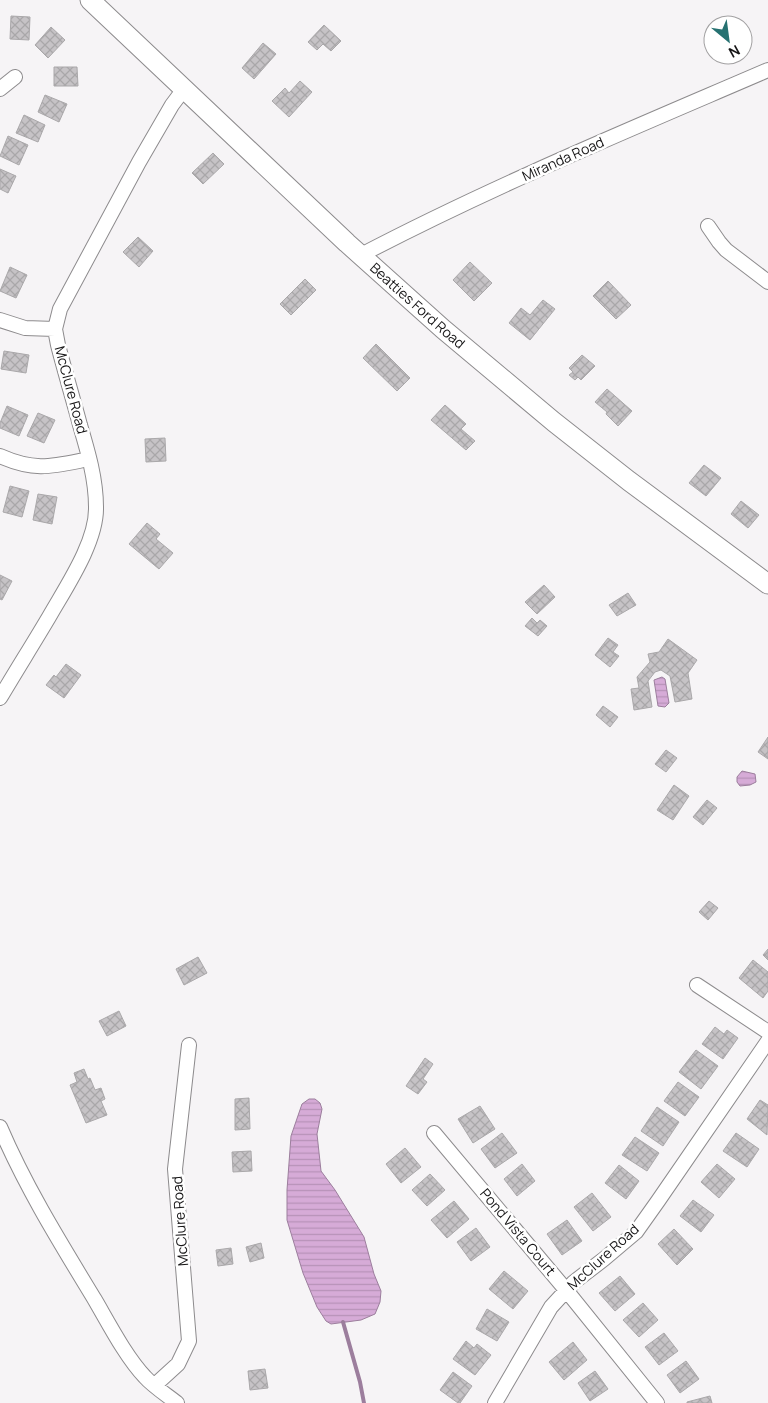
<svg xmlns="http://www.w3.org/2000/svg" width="768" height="1403" font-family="Manrope,sans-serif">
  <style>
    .water { fill: url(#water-rules); stroke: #9c7e9d }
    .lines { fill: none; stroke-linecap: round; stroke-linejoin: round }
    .stream { stroke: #9c7e9d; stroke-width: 4 }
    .building { fill: url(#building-cross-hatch); stroke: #aaa8aa }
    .minor-casing { stroke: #8d8b8d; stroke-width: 16 }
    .secondary-casing { stroke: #8d8b8d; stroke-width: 21 }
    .minor { stroke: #fff; stroke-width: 14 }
    .secondary { stroke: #fff; stroke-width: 19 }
    .labels { text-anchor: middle; stroke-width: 5; stroke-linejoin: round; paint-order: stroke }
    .street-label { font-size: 14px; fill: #161516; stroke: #fff }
  </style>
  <defs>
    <pattern id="water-rules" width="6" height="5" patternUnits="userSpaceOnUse" patternTransform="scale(1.25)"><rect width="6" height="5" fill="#d6abd7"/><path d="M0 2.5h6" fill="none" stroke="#b792b8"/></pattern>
    <pattern id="building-cross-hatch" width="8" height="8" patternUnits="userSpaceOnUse" patternTransform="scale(1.25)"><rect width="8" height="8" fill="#c6c3c6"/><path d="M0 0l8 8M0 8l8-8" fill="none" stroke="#a9a7a9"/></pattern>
  </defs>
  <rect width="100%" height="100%" fill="#f6f4f6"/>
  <path class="water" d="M662,677L665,679L669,703L665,707L658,706L654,680Z
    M742,771L755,774L756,782L750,785L740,786L737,782V777Z
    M309,1099H315L320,1103L322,1109L317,1134L321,1171L335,1190L364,1237L374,1274L381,1291L380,1302L375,1314L361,1320L331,1324L326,1321L317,1307L303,1273L287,1220V1190L291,1136L302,1104Z"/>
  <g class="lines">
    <path class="stream" d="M343,1322L360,1382L364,1403"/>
  </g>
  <path class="building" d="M11,16L30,17L29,40L10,39Z
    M324,25L341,41L331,51L323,44L317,50L308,42Z
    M51,27L65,40L48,58L35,45Z
    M263,43L276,54L254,79L242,68Z
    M54,67H77L78,86H54Z
    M300,81L312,92L289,117L272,101L285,88L289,93Z
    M45,95L67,104L59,122L38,112Z
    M24,115L45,125L38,142L16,133Z
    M8,136L28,145L19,165L0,156Z
    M213,153L224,164L203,184L192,173Z
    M0,169L16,176L8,193L0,189Z
    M138,237L153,251L139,267L123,252Z
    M470,262L492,283L474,301L453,280Z
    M10,267L27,275L16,298L0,291Z
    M305,279L316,290L291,315L280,304Z
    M608,281L631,305L616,319L593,296Z
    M543,300L555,309L530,340L509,323L521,308L530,315Z
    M376,344L410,378L397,391L363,358Z
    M4,351L29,355L26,373L1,369Z
    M582,355L595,366L581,380L578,377L575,380L569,375L573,372L569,368Z
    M607,389L632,411L618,426L606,414L607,412L595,402Z
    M445,405L466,424L461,429L475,441L466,450L431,420Z
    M7,406L28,415L19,436L0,428V423Z
    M38,413L55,420L44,443L27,436Z
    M165,438L166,461L146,462L145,439Z
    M704,465L721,478L706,496L689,483Z
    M10,486L29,491L22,517L3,512Z
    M38,494L57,497L52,524L33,520Z
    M741,501L759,515L748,528L731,514Z
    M147,523L160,534L156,539L173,553L159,569L129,544Z
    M0,575L12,581L2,600L0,599Z
    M544,585L555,597L537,614L525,602Z
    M628,593L636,605L617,616L609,605Z
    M532,618L537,623L540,620L547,626L538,636L525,626Z
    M608,638L618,645L613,652L619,656L610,667L595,655Z
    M668,639L697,660L688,673L692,699L675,702L670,676L661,670L655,672L648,681L652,707L634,710L631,689L639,688L637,677L650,662L648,654L659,652Z
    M66,664L81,675L64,698L46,685L54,675L56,677Z
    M603,706L618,717L610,727L596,715Z
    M768,737V759L758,752Z
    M666,750L677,758L666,772L655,764Z
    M674,785L689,796L673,820L657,810Z
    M707,800L717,808L703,825L693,817Z
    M709,901L718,908L708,920L699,912Z
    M768,949V960L763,955Z
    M198,957L207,973L184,985L176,969Z
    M753,960L768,972V991L763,998L739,978Z
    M119,1011L126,1026L107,1036L99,1021Z
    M715,1027L724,1034L727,1030L738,1038L723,1059L702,1044Z
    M696,1050L718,1066L701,1089L679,1072Z
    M425,1058L433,1064L423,1079L427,1082L418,1094L406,1086Z
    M84,1069L88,1079L90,1078L95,1090L101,1088L105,1099L101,1101L107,1115L86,1123L70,1085L77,1082L74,1073Z
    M678,1082L699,1097L685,1116L664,1101Z
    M249,1098L250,1129L235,1130V1099Z
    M760,1100L768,1105L767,1135L747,1119Z
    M480,1106L495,1129L473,1143L458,1119Z
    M657,1107L679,1122L663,1146L641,1131Z
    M502,1133L517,1153L495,1168L481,1149Z
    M736,1133L759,1149L747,1167L723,1151Z
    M635,1137L659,1153L647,1171L622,1155Z
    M405,1148L421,1167L401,1183L386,1164Z
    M251,1151L252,1171L233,1172L232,1152Z
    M522,1164L535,1181L517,1196L504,1179Z
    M717,1164L735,1179L719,1198L701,1182Z
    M619,1165L639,1181L626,1199L605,1183Z
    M430,1174L445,1190L427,1206L412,1190Z
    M592,1193L611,1217L593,1231L574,1207Z
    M693,1200L714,1215L701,1232L680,1216Z
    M454,1201L469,1219L447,1238L431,1220Z
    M567,1220L582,1241L562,1255L547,1234Z
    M476,1228L490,1247L471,1261L457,1242Z
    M674,1229L693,1249L677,1265L658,1244Z
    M261,1243L264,1258L250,1262L246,1247Z
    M231,1248L233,1264L218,1266L216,1250Z
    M504,1271L528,1291L513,1309L489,1289Z
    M620,1276L635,1294L615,1311L599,1293Z
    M643,1303L658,1320L639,1337L623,1320Z
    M487,1309L509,1322L497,1341L476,1329Z
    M664,1333L678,1351L659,1365L645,1347Z
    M466,1341L474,1348L477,1344L491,1355L475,1375L453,1359Z
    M573,1342L587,1360L564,1380L549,1362Z
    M686,1361L699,1379L680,1393L667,1375Z
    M265,1369L268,1388L250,1390L248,1371Z
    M595,1371L608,1389L590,1401L578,1383Z
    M453,1372L472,1386L460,1403H458L440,1390Z
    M710,1396L712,1403H687V1402Z"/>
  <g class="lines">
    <g class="minor-casing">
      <path id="minor" d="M0,89L15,77
        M708,226L719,242L726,250L768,282
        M361,255C493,186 631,129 768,70
        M0,320L25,328L55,329
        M0,456C36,472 53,466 89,459
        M0,698C16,671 33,644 49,617C66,587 97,542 96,507C96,479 88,452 80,425C73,399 65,372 58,345L55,329L60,309L139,162L172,105L184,89
        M697,985L768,1032
        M0,1127C26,1188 61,1244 95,1300C109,1324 126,1357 145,1377C154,1387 167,1395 177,1403
        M434,1133L566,1290L657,1403
        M155,1385L178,1364L189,1341L175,1169L189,1045
        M495,1403L551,1307L574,1282L604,1259L636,1232L658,1201L768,1041"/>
    </g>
    <g class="secondary-casing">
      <g id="secondary">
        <path id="s1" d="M90,0L347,243L443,329L554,422L629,481L768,584"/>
      </g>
    </g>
    <use href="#minor" class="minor"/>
    <use href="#secondary" class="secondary"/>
  </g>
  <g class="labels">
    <g class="street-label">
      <text transform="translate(563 159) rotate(-24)" y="5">Miranda Road</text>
      <text dy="5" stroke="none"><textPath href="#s1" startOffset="448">Beatties Ford Road</textPath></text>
      <text transform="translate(71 390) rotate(75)" y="5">McClure Road</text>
      <text transform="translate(180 1221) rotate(-94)" y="5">McClure Road</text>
      <text transform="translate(518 1232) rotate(50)" y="5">Pond Vista Court</text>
      <text transform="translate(603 1257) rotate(-42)" y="5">McClure Road</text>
    </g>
  </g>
  <g transform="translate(728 40) rotate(151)"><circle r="24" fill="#ffffff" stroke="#a2a1a2"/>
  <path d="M0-4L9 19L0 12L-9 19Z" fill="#267171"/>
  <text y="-8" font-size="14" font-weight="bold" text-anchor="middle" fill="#161516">N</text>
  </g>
</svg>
